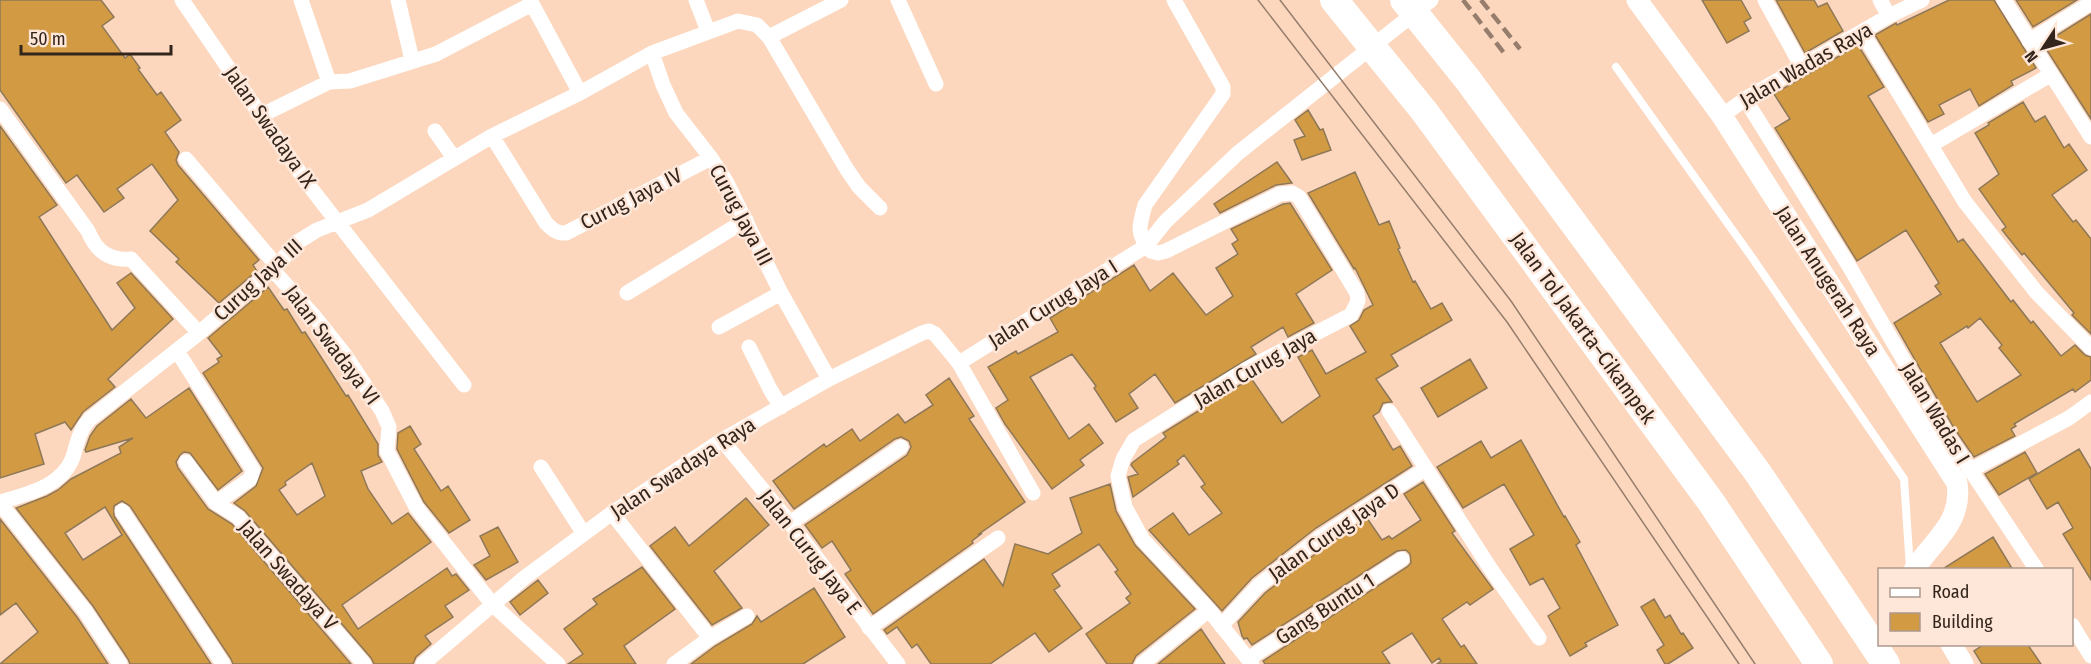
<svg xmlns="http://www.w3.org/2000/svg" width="2091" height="664" font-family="'Fira Sans Condensed',sans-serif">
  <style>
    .building { fill: #d19a43; stroke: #8e7858; stroke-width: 1.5; fill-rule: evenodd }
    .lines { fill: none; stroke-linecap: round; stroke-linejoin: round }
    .lane { stroke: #fff; stroke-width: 8 }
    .street { stroke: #fff; stroke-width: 15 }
    .secondary { stroke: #fff; stroke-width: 21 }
    .highway { stroke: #fff; stroke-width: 28 }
    .tram { stroke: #967d6c; stroke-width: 1.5 }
    .rail { stroke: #967d6c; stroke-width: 4.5; stroke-dasharray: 12 6; stroke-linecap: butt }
    .labels { text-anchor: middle; stroke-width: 5; stroke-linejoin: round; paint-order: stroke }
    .street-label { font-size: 21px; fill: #33251c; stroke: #fee7d9 }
  </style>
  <rect width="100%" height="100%" fill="#fcd7be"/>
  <path class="building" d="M0,0H101L114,17L102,26L125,58L130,54L140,68L138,69L157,95L161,92L181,120L165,132L179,152L176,160L178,165L259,260L253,265L257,271L219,303L176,262L179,259L150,231L178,200L152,164L117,189L124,198L104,212L77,175L66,183L0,90Z
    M1702,0H1741L1751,18L1744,22L1749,31L1727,43Z
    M1776,0H1814L1818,7L1827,3L1843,31L1805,53Z
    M1949,0H1994L2036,68L2011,81L2013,85L1979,106L1970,89L1939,105L1944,114L1928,122L1875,35L1896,23L1897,25Z
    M2016,0H2077L2033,27Z
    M2091,14V119L2043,44Z
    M1858,45L1884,87L1868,96L1958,242L1963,239L2011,302L2013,300L2031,323L2033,321L2061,356L2075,345L2085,355L2091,357V380L2075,392L2073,389L2014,424L2016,426L2011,429L2015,436L1974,457L1954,428L1894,323L1941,294L1935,286L1939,283L1906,230L1857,261L1775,128L1790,119L1774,94ZM1980,318L2002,345L1999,348L2021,375L1977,402L1940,343L1967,326L1968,328Z
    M2023,102L2035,122L2045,116L2064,148L2069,144L2087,170L2052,195L2073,222L2076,220L2091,239V334L2072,315L2074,313L2024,253L2022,255L2002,230L2006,227L1979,189L1999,174L1975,133L1989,125L1988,123Z
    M1308,110L1320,130L1323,129L1331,150L1302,160L1294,140L1305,136L1295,120Z
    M0,126L57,205L39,217L112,330L135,308L117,283L131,273L173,319L108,379L115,387L83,412L71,430L65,422L35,434L44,464L0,478Z
    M1277,162L1292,183L1276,185L1220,213L1214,204Z
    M1355,172L1379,225L1389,221L1400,248L1398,249L1413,282L1415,281L1431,309L1442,303L1452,320L1391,355L1398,366L1376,379L1392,402L1383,403L1379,412L1373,416L1393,450L1400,446L1412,466L1316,528L1252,578L1222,611L1149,530L1173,513L1189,535L1222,513L1201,487L1205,484L1184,455L1177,461L1179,464L1133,497L1128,477L1138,474L1131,465L1132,463L1166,437L1163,433L1251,378L1282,423L1320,396L1298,357L1312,350L1326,374L1366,352L1350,326L1359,320L1364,310L1373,305L1355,268L1354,269L1308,193Z
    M1290,203L1332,270L1296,294L1314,323L1288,337L1283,327L1251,347L1256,354L1175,403L1155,374L1129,394L1138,408L1116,422L1094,388L1096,386L1072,354L1030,377L1069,439L1089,424L1103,443L1080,460L1084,465L1052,489L1005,424L996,408L1008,400L988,367L1016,351L1018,354L1058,332L1050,318L1134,265L1150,291L1173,273L1206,315L1233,296L1216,268L1238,254L1232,244L1238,240L1231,229L1283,204Z
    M268,287L284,310L287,309L302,333L305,332L346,396L348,395L378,444V455L382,462L361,471L368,489L392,524L408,513L431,542L342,605L358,629L447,568L452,576L456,574L469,590L445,606L453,617L425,636L431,644L416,657L413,664H374L371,658L245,511L234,503L256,486L263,468L203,373L219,362L217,359L222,356L208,338ZM312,463L325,496L297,515L279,490L286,485L285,482Z
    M1470,359L1487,388L1438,417L1421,388Z
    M949,378L974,416L969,419L1025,502L979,534H981L972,541L973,543L873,614L845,574L851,570L832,541L822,548L805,525L907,455L911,447L909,441L901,437L895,439L794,509L773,481L824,444L826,447L852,429L860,441L898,414L905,423L933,405L926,395Z
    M189,388L242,471L218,490L190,453L184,452L180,455L176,462L178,468L208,509L232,524L351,664H233L231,659L130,506L122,501L114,506V516L211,664H130L128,659L93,606L16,508L47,496L58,490L71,479L121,453L119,447L133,438L86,452L85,450L90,436L97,426L131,399L146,418ZM105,507L122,535L83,560L65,533Z
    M410,426L421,444L414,449L441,491L448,486L470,520L449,533L424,502L397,449L398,433Z
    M1521,440L1564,517L1565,516L1580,542L1576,545L1618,625L1585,643L1587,646L1570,656L1548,616L1560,608L1543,578L1530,585L1510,549L1534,535L1504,484L1463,508L1437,467L1481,441L1491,458Z
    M2079,449L2091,469V580L2063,534L2073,528L2058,502L2047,509L2029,479Z
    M2025,452L2037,473L1999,495L1985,474Z
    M1423,482L1455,531L1452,533L1493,589L1470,605L1467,602L1442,619L1461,647L1464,645L1477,664H1437L1441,661L1439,658L1432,663L1412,633L1382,652L1390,664H1265L1263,661L1407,567L1411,563L1410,554L1406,550L1397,551L1252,645L1247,638L1244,639L1242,636L1238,622L1265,593L1328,544L1367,518L1382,540L1389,536L1392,539L1421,520L1404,494Z
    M1110,484L1116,511L1135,545L1195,609L1136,656L1132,664H1107L1086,634L1130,603L1126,598L1131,594L1115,572L1118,570L1099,544L1052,574L1060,586L1054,590L1082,628L1049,652L1035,633L990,664H931L917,644L912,648L897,627L887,634L884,630L984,559L1003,586L1015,544L1048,554L1082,533L1070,498Z
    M746,498L769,525L714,571L742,608L712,625L650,546L675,527L689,546Z
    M0,519L77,617L108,664H0L38,632L16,603L0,615Z
    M498,527L518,562L486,580L474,565L490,556L480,536Z
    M1993,537L2013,570H1941Z
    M642,567L675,609L624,646L636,664H568L583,654L564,629L597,604L593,599Z
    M538,580L548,593L520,615L510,602Z
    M814,588L845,637L803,664H691L715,646L752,624L757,616L761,622Z
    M1654,599L1665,618L1670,615L1681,634L1683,633L1693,648L1668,664H1665L1657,650L1664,645L1641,607Z
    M1201,629L1225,664H1158Z
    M1983,645H2028L2041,664H1982L1974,651Z"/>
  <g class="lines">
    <path class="lane" d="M1616,67L1751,256L1904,479L1910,568"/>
    <path class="street" d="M182,0L307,183L464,385
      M301,0L329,82
      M398,0L412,60
      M530,0L580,93
      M696,0L708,31
      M898,0L936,84
      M1174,0L1223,87V94L1145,205C1139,226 1136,234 1151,251L1158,253L1166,251L1280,194L1292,193L1299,197L1357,293L1358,301L1351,315L1245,370L1134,440L1123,459L1118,476L1125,507L1143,540L1209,610L1252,664
      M1765,0L1802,67
      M1880,0L1889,16
      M2004,0L2091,137
      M1862,32L1965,202L2037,293L2091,348
      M769,37L841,0
      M2029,41L2091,3
      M652,53L663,85L676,113L711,158L726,181L781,293L829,379
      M1745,99L1849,266L1946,433L2037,570
      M0,109L88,231C96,251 109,261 131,259L199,333
      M262,115L329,82L350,81L436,54L532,4
      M1722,116L1745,99L1889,16L1922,0
      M435,131L454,158
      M492,136L546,223C552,229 557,234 566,233L711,158
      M1931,145L2050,75
      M186,159L277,266
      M272,269L314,316L345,355L382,411L389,427L387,451L416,507L493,605L558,664
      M627,293L746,220
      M719,327L781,293
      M749,347L770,389L781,407
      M177,351L253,470L250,479L216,503
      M959,363L1146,246L1165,222L1238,153L1431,0
      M1389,411L1490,568L1539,638
      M722,440L790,523L898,664
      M186,462L216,503L238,517L364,664
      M541,467L584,534
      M1969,471L2069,418L2091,402
      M0,502C27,494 62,487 73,457C77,443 80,429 90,419L199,333L277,266L296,243L317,230L368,210L492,136L580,93L652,53L738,21L757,25L769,37L846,168L859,187L880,208
      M0,503L85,611L120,664
      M122,511L223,664
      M612,513L710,638
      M790,523L901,447
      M2072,625L2091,656
      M1221,626L1258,586L1322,536L1425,469
      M869,628L998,538
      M1248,659L1402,559
      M423,664L524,578L612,513L722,440L829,379L922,333L929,331L935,334L959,363L1033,493
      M674,664L710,638L747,616
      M1142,664L1209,610"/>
    <path class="secondary" d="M1637,0L1722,116L1957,483C1963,523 1933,540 1914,570
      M1951,644L1963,664"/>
    <path class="highway" d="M1334,0L1424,111L1711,502L1819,664
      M1404,0L1468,80L1758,473L1886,664"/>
    <path class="tram" d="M1258,0L1507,322L1739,664
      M1280,0L1511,301L1755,664"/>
    <path class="rail" d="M1463,0L1507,57
      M1481,0L1520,49"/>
  </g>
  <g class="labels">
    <g class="street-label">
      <text transform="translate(1806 65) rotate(-30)" y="7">Jalan Wadas Raya</text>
      <text transform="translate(270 127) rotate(55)" y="7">Jalan Swadaya IX</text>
      <text transform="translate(631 199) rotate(-27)" y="7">Curug Jaya IV</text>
      <text transform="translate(741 215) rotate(62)" y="7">Curug Jaya III</text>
      <text transform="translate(258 280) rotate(-42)" y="7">Curug Jaya III</text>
      <text transform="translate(1828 281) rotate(57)" y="7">Jalan Anugerah Raya</text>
      <text transform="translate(1053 304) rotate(-32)" y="7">Jalan Curug Jaya I</text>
      <text transform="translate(1583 328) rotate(54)" y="7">Jalan Tol Jakarta–Cikampek</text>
      <text transform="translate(332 345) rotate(53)" y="7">Jalan Swadaya VI</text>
      <text transform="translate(1255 368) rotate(-30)" y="7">Jalan Curug Jaya</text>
      <text transform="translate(1935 413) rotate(59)" y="7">Jalan Wadas I</text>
      <text transform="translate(683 468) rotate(-33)" y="7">Jalan Swadaya Raya</text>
      <text transform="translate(1334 532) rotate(-35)" y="7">Jalan Curug Jaya D</text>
      <text transform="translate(810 552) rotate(52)" y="7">Jalan Curug Jaya E</text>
      <text transform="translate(288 575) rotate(49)" y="7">Jalan Swadaya V</text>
      <text transform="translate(1325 609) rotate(-33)" y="7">Gang Buntu 1</text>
    </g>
  </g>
  <rect x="1878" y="568" width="195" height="78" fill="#fee7d9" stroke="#ad998d" stroke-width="1.5"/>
  <rect x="1890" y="588" width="30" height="9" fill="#ffffff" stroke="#ad998d" stroke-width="1.5"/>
  <text x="1932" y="598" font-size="18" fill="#33251c">Road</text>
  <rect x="1890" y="613" width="30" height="18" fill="#d19a43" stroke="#ad998d" stroke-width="1.5"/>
  <text x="1932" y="628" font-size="18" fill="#33251c">Building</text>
  <g transform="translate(2043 48) rotate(234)" stroke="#fee7d9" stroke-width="4.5" paint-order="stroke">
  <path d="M0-4.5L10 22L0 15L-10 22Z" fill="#33251c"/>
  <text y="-9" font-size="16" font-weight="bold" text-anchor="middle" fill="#33251c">N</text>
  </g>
  <path d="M21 45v9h150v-9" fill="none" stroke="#33251c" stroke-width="3"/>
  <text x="30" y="45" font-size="18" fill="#33251c" stroke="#fee7d9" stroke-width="4.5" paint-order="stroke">50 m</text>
</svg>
